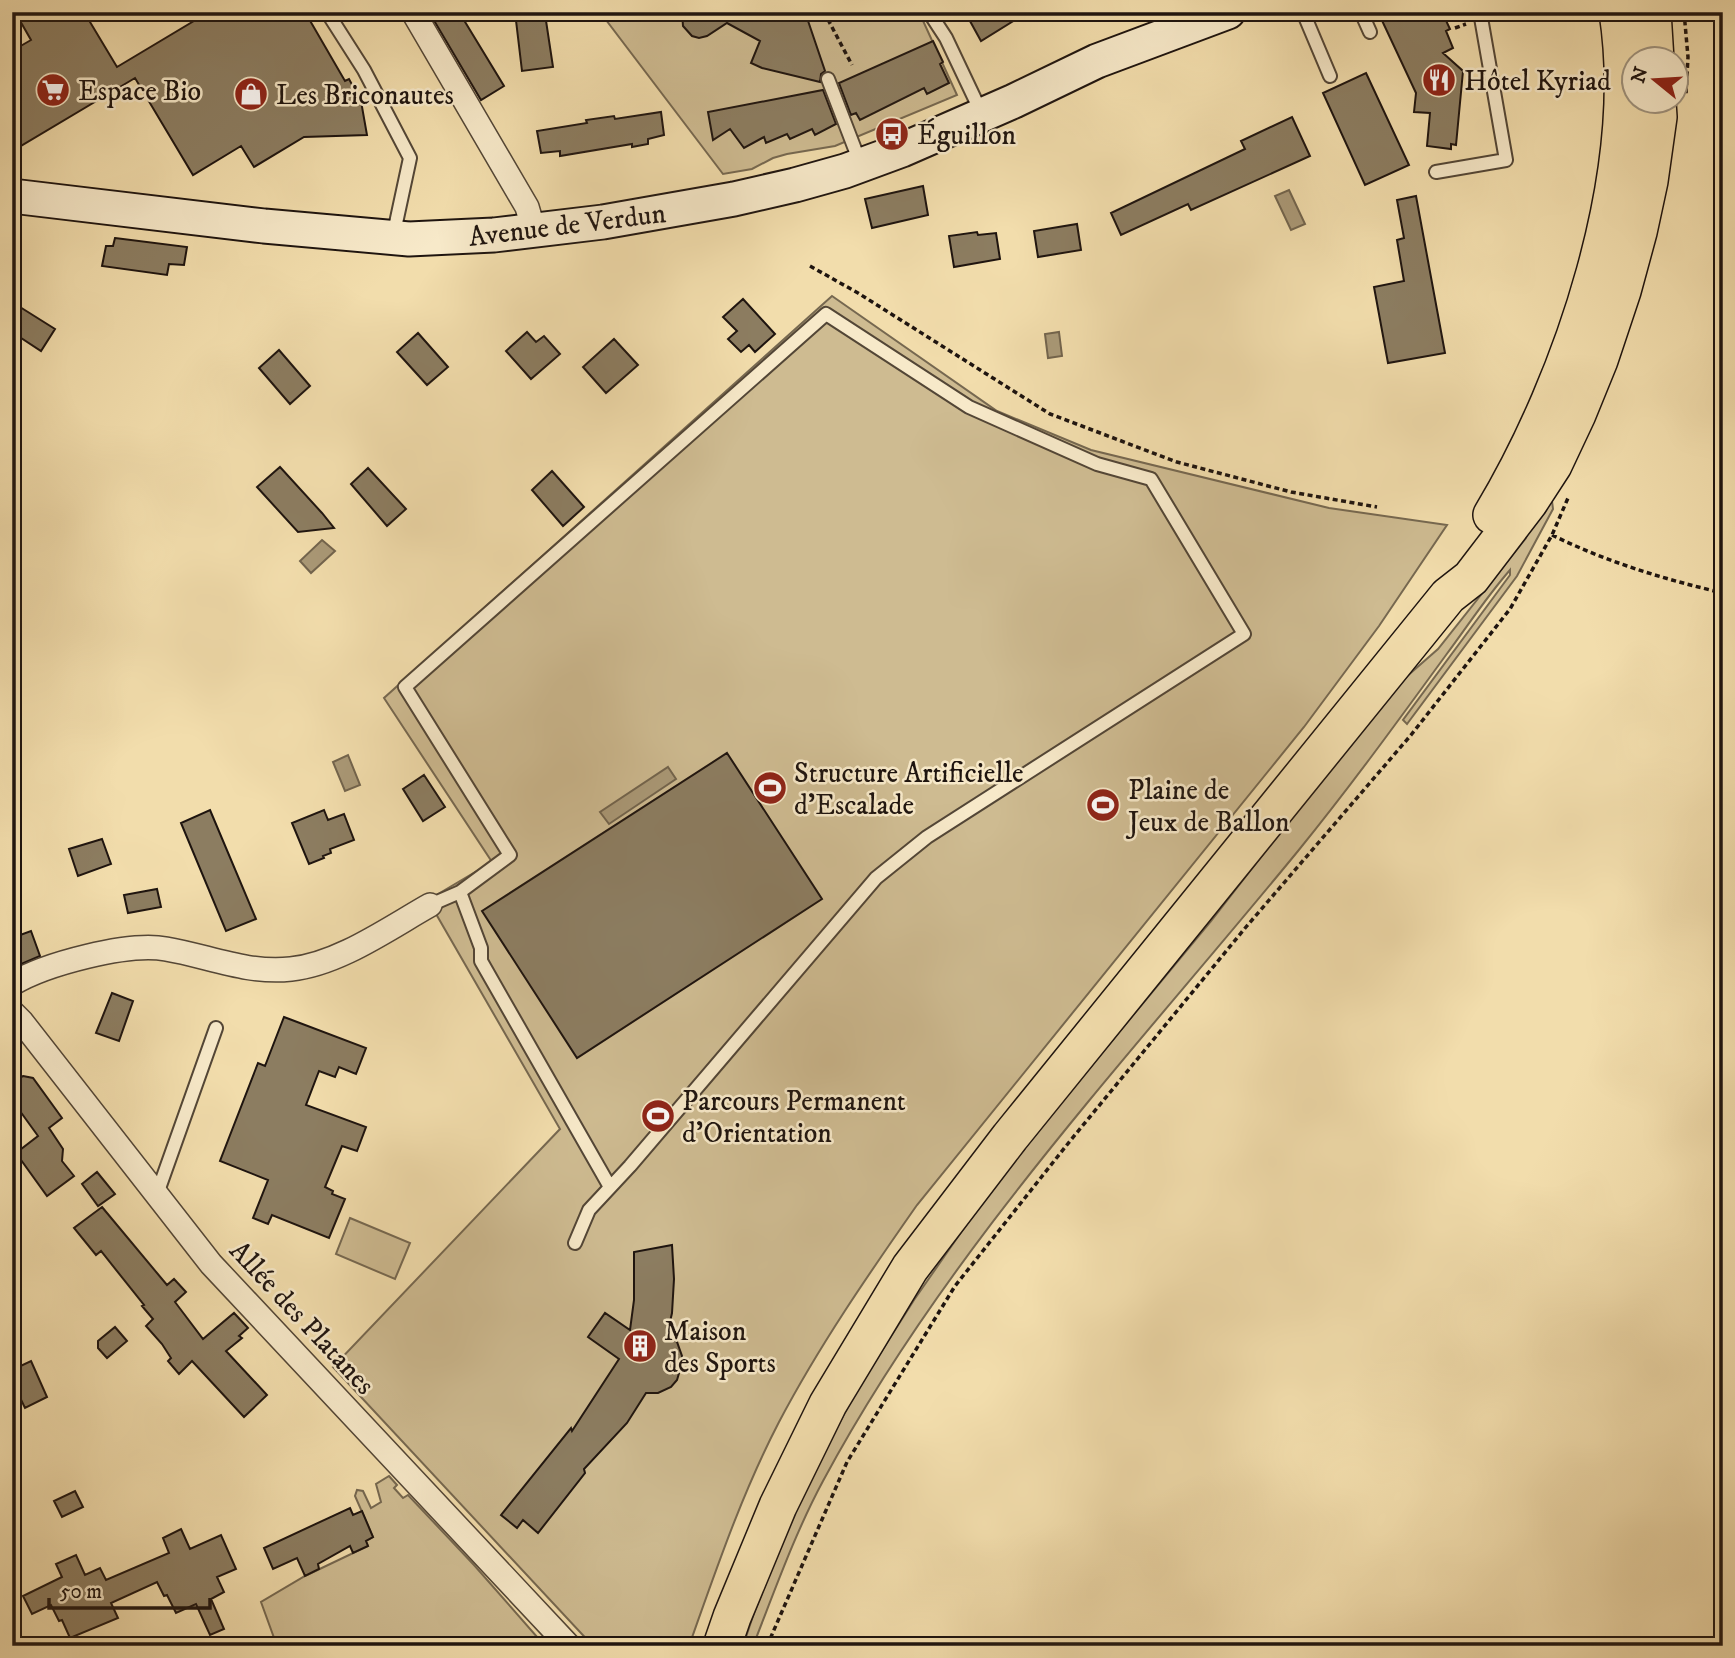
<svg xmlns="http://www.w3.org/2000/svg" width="1735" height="1658" font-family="'IM FELL DW Pica',serif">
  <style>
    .green { fill: #cebb91; stroke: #766850; stroke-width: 2 }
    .water { fill: #a97; stroke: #72644d; stroke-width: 2 }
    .building { fill: #8c7d61; stroke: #1e140f; stroke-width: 2 }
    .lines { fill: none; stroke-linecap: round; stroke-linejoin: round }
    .service-casing { stroke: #534636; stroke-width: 16 }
    .minor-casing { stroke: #534636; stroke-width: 26 }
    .secondary-casing { stroke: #1e140f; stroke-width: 37 }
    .primary-casing { stroke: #1e140f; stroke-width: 40 }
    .path { stroke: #1e140f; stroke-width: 3.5; stroke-dasharray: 5 3.5; stroke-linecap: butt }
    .service { stroke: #f7e9c9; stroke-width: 12 }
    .minor { stroke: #f7e9c9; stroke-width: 23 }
    .secondary { stroke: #f7e9c9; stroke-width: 33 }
    .primary { stroke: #f2ddac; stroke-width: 37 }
    .labels { text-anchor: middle; stroke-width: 5; stroke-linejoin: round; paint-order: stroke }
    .poi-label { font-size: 28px; fill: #1e140f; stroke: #f7e9c9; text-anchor: start }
    .street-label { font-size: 28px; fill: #1e140f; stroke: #f7e9c9 }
  </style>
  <rect width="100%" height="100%" fill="#f2ddac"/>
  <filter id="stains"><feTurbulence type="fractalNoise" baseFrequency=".00286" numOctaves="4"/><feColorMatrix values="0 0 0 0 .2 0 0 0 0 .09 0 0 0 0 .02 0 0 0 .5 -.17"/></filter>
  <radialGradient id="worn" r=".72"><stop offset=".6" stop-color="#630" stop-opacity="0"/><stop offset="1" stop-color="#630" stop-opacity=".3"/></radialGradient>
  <path class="green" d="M600,12H919L957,95L835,146L787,154L773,158L752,169L723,174Z
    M832,296L997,411L1091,450L1329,508L1447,525L1379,626L1304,727L917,1205C868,1275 819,1346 779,1422C742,1493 716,1570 689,1646H593L333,1367L560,1129L428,900L492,862L384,698Z
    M1552,501L1553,509L1517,576L1407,724L1403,720L1510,575V570C1487,596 1467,627 1446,655C1398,721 1350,787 1298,851C1132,1054 948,1248 823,1481C795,1533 775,1590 753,1646H743L755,1610L808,1481L857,1390L914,1300L980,1205L1063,1100L1211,921L1389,692L1438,649L1526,538L1531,519Z
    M350,1218L410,1243L395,1279L336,1254Z
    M389,1476L397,1485L394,1488L403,1498L408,1495L474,1565L545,1646H277L261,1602L305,1576L368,1546L366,1541L373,1537L355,1496L357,1490L363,1491L371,1508L381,1502L376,1484Z"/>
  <path class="water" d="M1289,190L1305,224L1291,230L1275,196Z
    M1059,332L1062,356L1048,358L1045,334Z
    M322,540L335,551L311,573L300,561Z
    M348,755L360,785L345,791L333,762Z
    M668,767L676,779L609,824L600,812Z"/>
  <path class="building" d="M15,12H84L117,67L209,12H305L345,81L349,79L361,101L367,135L304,137L254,167L241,146L193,175L135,78L19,147L12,135V51L31,40Z
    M429,12H459L504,86L481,100Z
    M515,12L545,14L553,67L522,71Z
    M682,12H805L825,71L821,74L820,82L762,68L751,63L760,41L727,23L707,36L699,38L692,36L683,26Z
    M965,12H1028L981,41Z
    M1378,12H1442L1450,29L1446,31L1453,48L1443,53L1463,71L1456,145L1451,144V149L1427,146L1430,113L1414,112L1416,93Z
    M933,41L943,62L940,64L949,83L927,94L924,88L860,120L856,113L851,115L839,83Z
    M1366,73L1409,165L1365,185L1323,93Z
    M823,90L836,124L815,135L812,129L790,139L787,134L766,143L764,137L744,148L730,129L713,140L708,112Z
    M661,112L664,135L648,139V144L632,147V144L560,156V151L541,153L537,131L587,123L586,120L614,116L615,119Z
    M1292,117L1310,156L1191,210L1188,204L1121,235L1111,213L1245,149L1241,141Z
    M923,186L928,215L872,228L865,199Z
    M1416,196L1445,353L1388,363L1374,287L1404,281L1397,240L1404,238L1397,200Z
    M1077,224L1081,250L1038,257L1034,231Z
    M977,232L978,235L996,233L1000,259L954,267L949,236Z
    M115,238L187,247L184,265L169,264L167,275L102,266L106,246H113Z
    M743,299L775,334L755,352L749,345L741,352L728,339L737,331L723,317Z
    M12,302L55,329L41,351L12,332Z
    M527,332L536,342L544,336L560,354L531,379L506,351Z
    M418,333L448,367L427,385L397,352Z
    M614,339L638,365L606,393L583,367Z
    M279,350L310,386L290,404L259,368Z
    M280,467L322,513L334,528L298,532L257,487Z
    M368,468L406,509L387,526L351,484Z
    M552,471L584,507L563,526L532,490Z
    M727,753L822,899L577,1058L482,911Z
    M424,775L445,807L423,821L403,789Z
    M210,810L256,919L226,931L181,823Z
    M324,810L328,820L344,814L354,840L330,849L331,853L323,856L324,858L309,864L292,823Z
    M102,839L111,864L78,876L69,849Z
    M157,889L161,907L128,913L124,895Z
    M31,931L40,956L12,968V938Z
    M112,993L133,1001L119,1041L96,1033Z
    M284,1017L366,1048L356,1074L339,1067L335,1077L319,1071L306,1105L366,1127L357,1151L342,1146L325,1187L333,1191L332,1194L345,1199L329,1238L272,1215L268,1224L253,1218L268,1180L220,1161L258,1063L265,1066Z
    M23,1076L33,1078L62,1118L49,1128L63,1149L62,1161L74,1176L47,1196L16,1153L38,1136L12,1100V1084Z
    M97,1172L115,1194L98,1206L82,1184Z
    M102,1207L167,1285L174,1279L186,1292L175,1302L203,1339L234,1313L248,1328L239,1336L242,1338L226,1351L267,1395L244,1417L192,1361L179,1374L168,1361L171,1358L162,1344L146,1326L153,1319L142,1306L144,1305L101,1251L96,1255L74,1228Z
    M672,1245L674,1279L672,1313L667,1335L677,1342L682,1356V1363L677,1380L671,1387L658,1393H646L627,1423L584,1469L585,1473L538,1533L523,1520L517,1528L501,1515L571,1428L572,1431L619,1359L588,1337L605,1313L630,1330L634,1300V1252Z
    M115,1327L127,1341L107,1358L98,1348V1341Z
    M31,1361L47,1397L25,1408L12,1381V1370Z
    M75,1491L83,1507L62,1517L54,1501Z
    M350,1508L353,1515L362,1511L373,1537L366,1541L368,1546L353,1553L350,1546L318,1564L319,1569L305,1576L297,1558L273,1569L264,1548Z
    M181,1529L190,1549L221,1535L236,1569L217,1577L224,1592L211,1599L224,1629L210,1635L196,1604L176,1613L167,1595L164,1596L157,1582L111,1603L118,1618L70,1638L62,1620L59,1621L51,1605L32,1614L23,1596L62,1577L56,1564L76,1555L85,1575L100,1568L106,1580L169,1553L163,1538Z"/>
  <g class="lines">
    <g class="service-casing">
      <path id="service" d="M327,12L364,70L410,158L393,237
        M929,12L946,38L982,114
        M1303,12L1330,76
        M1361,12L1370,32
        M828,79L861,165
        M1436,172L1506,160L1480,12
        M430,905L460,892
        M157,1194L216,1028
        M575,1243L589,1210L630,1166L876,878L927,837L1244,634L1151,479L1097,464L969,407L826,314L405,687L510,855L460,892L481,948V961L610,1187"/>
    </g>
    <g class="minor-casing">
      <path id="minor" d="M413,12L527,207L534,231
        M12,984C45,964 128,942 166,949C208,956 247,974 291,969C339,964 389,928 430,905
        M12,1012L22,1022L211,1264L569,1646"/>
    </g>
    <g class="secondary-casing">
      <path id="secondary" d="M12,196L264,226L409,239L494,235L603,222L734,199L795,185L845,171L902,150L1014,101L1097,61L1228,12"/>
    </g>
    <g class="primary-casing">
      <path id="primary" d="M1652,12L1655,60
        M1492,515C1574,378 1643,173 1618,12
        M722,1646L732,1617L778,1506L828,1404L910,1268L1010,1137L1448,596L1471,578L1529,502L1553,465L1577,414L1599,360L1622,291L1638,232L1649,181L1658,117L1657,102"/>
    </g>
    <path class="path" d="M824,12L852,65
      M1684,12L1688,57L1686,94
      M1455,28L1466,24
      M810,266L858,293L1050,414L1177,462L1291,492L1377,507
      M1552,535C1607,562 1663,579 1723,593
      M767,1646L847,1462L955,1286L1070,1141L1246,927L1411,735L1510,609L1552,535L1568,498"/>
    <use href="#service" class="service"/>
    <use href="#minor" class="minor"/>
    <use href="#secondary" class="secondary"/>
    <use href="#primary" class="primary"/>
  </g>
  <defs>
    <g id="restaurant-disc" transform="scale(1.75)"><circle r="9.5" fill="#8f2418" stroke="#f7e9c9"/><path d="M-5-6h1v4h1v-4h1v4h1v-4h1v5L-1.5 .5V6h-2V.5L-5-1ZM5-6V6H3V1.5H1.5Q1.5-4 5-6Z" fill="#fff"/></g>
    <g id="supermarket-disc" transform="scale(1.75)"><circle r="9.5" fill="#8f2418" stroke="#f7e9c9"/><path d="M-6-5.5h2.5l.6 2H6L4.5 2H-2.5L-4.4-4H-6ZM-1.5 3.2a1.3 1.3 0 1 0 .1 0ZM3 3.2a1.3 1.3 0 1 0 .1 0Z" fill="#fff"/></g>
    <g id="shop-disc" transform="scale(1.75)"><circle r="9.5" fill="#8f2418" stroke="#f7e9c9"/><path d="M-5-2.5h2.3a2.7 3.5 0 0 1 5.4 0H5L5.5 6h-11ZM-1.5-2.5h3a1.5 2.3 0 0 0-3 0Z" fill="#fff"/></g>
    <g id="bus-disc" transform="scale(1.75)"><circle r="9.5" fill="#8f2418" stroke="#f7e9c9"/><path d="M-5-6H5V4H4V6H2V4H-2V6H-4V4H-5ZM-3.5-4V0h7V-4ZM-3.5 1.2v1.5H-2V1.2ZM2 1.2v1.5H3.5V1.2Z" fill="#fff"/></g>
    <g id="stadium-disc" transform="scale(1.75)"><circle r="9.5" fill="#8f2418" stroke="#f7e9c9"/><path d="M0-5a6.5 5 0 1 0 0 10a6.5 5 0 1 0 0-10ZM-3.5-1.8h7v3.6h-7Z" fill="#fff"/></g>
    <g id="building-disc" transform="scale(1.75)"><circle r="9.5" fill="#8f2418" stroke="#f7e9c9"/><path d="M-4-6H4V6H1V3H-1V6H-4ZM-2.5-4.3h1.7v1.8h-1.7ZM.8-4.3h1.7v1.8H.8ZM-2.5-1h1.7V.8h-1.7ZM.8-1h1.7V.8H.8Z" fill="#fff"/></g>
  </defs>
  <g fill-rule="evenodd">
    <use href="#restaurant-disc" x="1439" y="80"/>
    <use href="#supermarket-disc" x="53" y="90"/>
    <use href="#shop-disc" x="251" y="94"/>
    <use href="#bus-disc" x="892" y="134"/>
    <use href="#stadium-disc" x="770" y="788"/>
    <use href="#stadium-disc" x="1103" y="805"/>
    <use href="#stadium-disc" x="658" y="1116"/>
    <use href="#building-disc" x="640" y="1346"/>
  </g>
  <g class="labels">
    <g class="poi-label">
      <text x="1464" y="90">Hôtel Kyriad</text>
      <text x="78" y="100">Espace Bio</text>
      <text x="276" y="104">Les Briconautes</text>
      <text x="917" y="144">Éguillon</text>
      <text x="794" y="782">Structure Artificielle<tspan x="794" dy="32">d'Escalade</tspan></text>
      <text x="1128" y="799">Plaine de<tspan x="1128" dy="32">Jeux de Ballon</tspan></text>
      <text x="682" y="1110">Parcours Permanent<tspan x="682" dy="32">d'Orientation</tspan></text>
      <text x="664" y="1340">Maison<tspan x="664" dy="32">des Sports</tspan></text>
    </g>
    <g class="street-label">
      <text transform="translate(567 224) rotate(-7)" y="10">Avenue de Verdun</text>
      <text transform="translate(303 1317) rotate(47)" y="10">Allée des Platanes</text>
    </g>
  </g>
  <rect width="1735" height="1658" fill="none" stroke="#f2ddac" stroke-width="42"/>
  <rect x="14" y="14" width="1707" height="1630" fill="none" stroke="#1e140f" stroke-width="3.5"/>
  <rect x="21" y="21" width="1693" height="1616" fill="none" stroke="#1e140f" stroke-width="2"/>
  <g transform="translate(1655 80) rotate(288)"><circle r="33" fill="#f7e9c9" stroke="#a0947f" stroke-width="2"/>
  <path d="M0-5L12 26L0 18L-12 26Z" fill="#8f2418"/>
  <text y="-10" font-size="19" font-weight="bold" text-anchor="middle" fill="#1e140f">N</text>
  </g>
  <path d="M49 1598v10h161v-10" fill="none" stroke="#1e140f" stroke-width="3.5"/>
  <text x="60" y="1598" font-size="21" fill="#1e140f" stroke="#f7e9c9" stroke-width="5" paint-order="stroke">50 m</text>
  <rect width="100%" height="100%" filter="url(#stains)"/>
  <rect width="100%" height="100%" fill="url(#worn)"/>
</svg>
